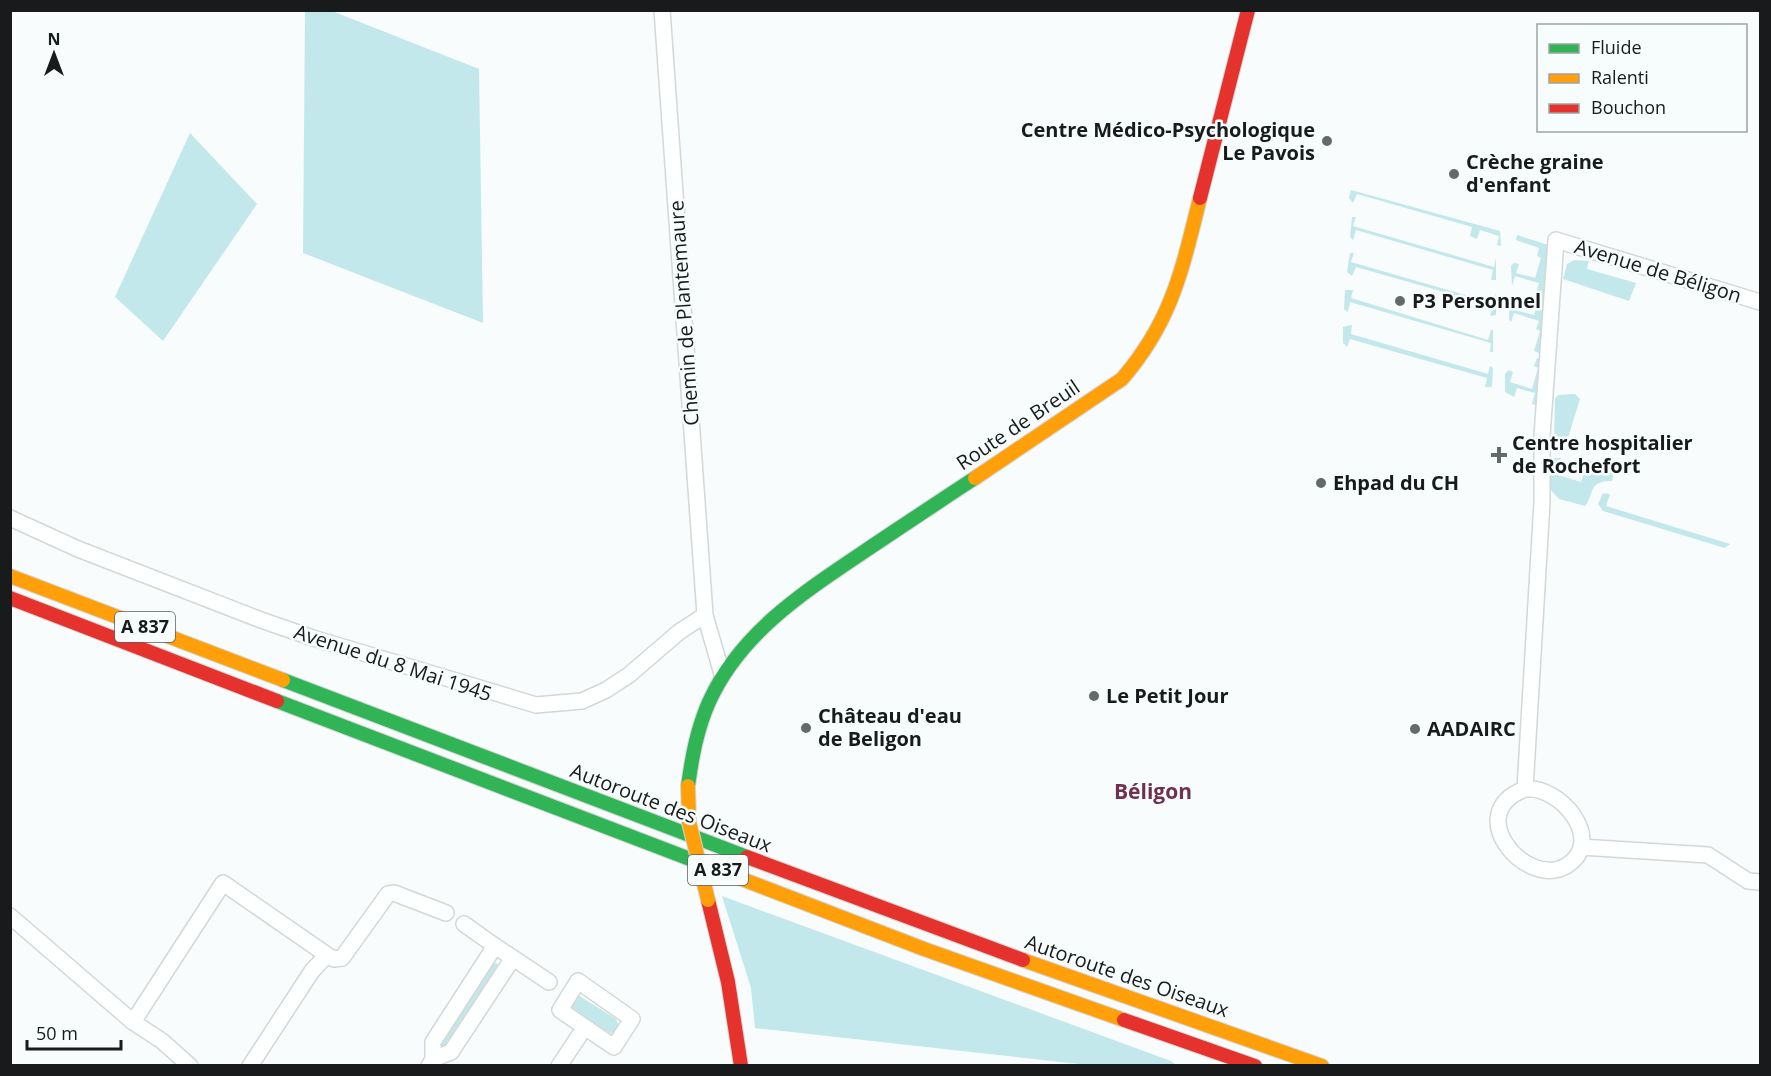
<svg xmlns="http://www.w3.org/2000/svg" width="1771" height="1076" font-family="'Open Sans',sans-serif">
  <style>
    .green { fill: #c2e8eb }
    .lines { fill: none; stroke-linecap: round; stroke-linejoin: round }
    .street-casing { stroke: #d4d7d7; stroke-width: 18 }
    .fast-casing { stroke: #d4d7d7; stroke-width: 16 }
    .slow-casing { stroke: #d4d7d7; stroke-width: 16 }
    .jam-casing { stroke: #d4d7d7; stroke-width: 16 }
    .street { stroke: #feffff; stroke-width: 15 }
    .fast { stroke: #30b455; stroke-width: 14 }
    .slow { stroke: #ff9f0a; stroke-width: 14 }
    .jam { stroke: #e5322d; stroke-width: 14 }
    .slow-bridge-casing { stroke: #d4d7d7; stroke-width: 16; stroke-linecap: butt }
    .slow-bridge { stroke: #ff9f0a; stroke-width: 14 }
    .poi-dot { fill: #66696a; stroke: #f7fdfd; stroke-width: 2 }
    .labels { text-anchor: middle; stroke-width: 5; stroke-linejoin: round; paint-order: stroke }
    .shield { fill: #f7fdfd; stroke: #5b5e5f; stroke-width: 1.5 }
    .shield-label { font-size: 18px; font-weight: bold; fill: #181a1b }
    .poi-label { font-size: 20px; font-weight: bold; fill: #181a1b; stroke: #f7fdfd; text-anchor: start }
    .street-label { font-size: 20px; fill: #181a1b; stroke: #f7fdfd }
    .neighbourhood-label { font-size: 21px; font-weight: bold; fill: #723050; stroke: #f7fdfd }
  </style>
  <rect width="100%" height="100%" fill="#f8fcfc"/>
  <path class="green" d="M305,11H332L479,69L483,323L303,253Z
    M190,133L257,204L163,341L115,297Z
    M1351,190L1500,231L1501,246L1497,245L1499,236L1480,230L1477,239L1470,236L1472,227L1357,194L1353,203L1349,198Z
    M1352,217H1356L1353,226L1494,267L1496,258V280H1491L1493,270L1356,230L1353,240L1350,237Z
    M1517,235L1548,245L1544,355L1534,351L1540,331L1536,329L1539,321L1514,313L1511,322L1509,319L1510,299H1513L1511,309L1534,315L1540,295L1536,293L1539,283L1515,276L1512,286L1511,266L1514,263L1519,264L1516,273L1535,278L1541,258L1537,256L1539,248L1516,240Z
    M1350,253H1354L1351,262L1493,303L1496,294V315L1490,316L1493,306L1356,267L1352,276L1347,272Z
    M1574,260L1589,261L1587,269L1636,283L1629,301L1563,279L1567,264Z
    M1345,290H1353L1351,298L1488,340L1491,330H1493V352H1490L1491,343L1350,302L1348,312L1344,309Z
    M1352,325L1351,334L1488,374L1490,366L1493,368L1492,387H1485L1487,378L1350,339L1347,347L1343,343V327Z
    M1537,358L1544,360L1540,406L1532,404L1535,393L1517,388L1514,397L1505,392V374L1509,370L1513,372L1510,382L1532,389L1538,368L1534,366Z
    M1575,394L1580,399L1567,441L1563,444L1554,442L1555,399L1558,395Z
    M1552,458H1561L1558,475L1581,482L1588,460L1615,468L1612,481C1587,481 1595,494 1585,506L1559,499L1549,488L1550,461Z
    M1603,493L1610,494L1606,506L1730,544L1725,548L1603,511L1598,504Z
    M722,896L1171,1061L1176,1065H1087L755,1028L751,988Z
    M496,963L500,966L447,1045L440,1047L439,1044L492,965Z
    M578,995L616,1019L620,1029L615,1033H610L573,1009L571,1002Z"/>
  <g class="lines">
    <g class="street-casing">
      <path id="street" d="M662,10L705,615L722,674
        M10,518L78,549L261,620L313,638L536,705L582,701L606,690L629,675L679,632L705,615
        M1525,789L1542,502V436L1556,240L1760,302
        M1525,789C1560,785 1607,841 1566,866C1526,889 1461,813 1525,789Z
        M1581,847L1708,855L1748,881L1760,882
        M10,916L133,1022L162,1041L190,1066
        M464,924L495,946
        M513,958L549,982
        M578,981L632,1019L614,1047L560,1010Z
        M133,1022L223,883L327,955
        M250,1066L312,971L327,955L334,959L342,958L388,894L394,893L446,913
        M429,1066L433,1059L451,1052L513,958L495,946L433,1042V1059
        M559,1066L585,1027"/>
    </g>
    <g class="fast-casing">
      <path id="fast" d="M283,680L747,857
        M277,701L703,864
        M688,786C692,757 697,729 709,702C740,633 804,592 865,551C901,527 938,502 975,478"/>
    </g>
    <g class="slow-casing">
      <path id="slow" d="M975,478L1122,379C1172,321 1182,270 1200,198
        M10,576L283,680
        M703,864L924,949L1124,1020
        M1023,960L1322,1066"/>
    </g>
    <g class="jam-casing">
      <path id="jam" d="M1200,198L1248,10
        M10,598L277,701
        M747,857L1023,960
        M708,900L728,982L741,1066
        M1124,1020L1255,1066"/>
    </g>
    <use href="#street" class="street"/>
    <use href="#fast" class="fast"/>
    <use href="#slow" class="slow"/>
    <use href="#jam" class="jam"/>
    <g class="slow-bridge-casing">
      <path id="slow-bridge" d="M688,786L689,822L708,900"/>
    </g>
    <use href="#slow-bridge" class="slow-bridge"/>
  </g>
  <g class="poi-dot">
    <circle cx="1327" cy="141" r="6"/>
    <circle cx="1454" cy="174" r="6"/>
    <circle cx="1400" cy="301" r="6"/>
    <path d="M1496 446h6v6h6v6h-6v6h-6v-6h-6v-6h6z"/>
    <circle cx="1321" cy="483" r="6"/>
    <circle cx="1094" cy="696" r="6"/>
    <circle cx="806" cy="728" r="6"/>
    <circle cx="1415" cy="729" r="6"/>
  </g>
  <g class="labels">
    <g class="shield">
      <rect x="115" y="612" width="60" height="30" rx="4.5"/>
      <rect x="688" y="855" width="60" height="30" rx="4.5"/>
    </g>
    <g class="shield-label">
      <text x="145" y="633">A 837</text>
      <text x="718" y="876">A 837</text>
    </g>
    <g class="poi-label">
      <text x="1315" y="137" text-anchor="end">Centre Médico-Psychologique<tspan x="1315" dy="23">Le Pavois</tspan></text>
      <text x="1466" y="169">Crèche graine<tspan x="1466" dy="23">d'enfant</tspan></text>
      <text x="1412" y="308">P3 Personnel</text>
      <text x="1512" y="450">Centre hospitalier<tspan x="1512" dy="23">de Rochefort</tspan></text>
      <text x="1333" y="490">Ehpad du CH</text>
      <text x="1106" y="703">Le Petit Jour</text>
      <text x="818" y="723">Château d'eau<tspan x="818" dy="23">de Beligon</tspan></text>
      <text x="1427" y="736">AADAIRC</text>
    </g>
    <g class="street-label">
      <text transform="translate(1658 271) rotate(17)" y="7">Avenue de Béligon</text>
      <text transform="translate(684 313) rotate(-94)" y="7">Chemin de Plantemaure</text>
      <text transform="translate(1018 425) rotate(-34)" y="7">Route de Breuil</text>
      <text transform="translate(393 663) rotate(18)" y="7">Avenue du 8 Mai 1945</text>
      <text transform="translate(671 808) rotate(21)" y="7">Autoroute des Oiseaux</text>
      <text transform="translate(1127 976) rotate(19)" y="7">Autoroute des Oiseaux</text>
    </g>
    <g class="neighbourhood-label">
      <text x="1153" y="799">Béligon</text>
    </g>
  </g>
  <rect width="1771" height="1076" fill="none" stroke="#181a1b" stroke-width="24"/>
  <rect x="1537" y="24" width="210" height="108" fill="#f7fdfd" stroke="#9ea2a3" stroke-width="1.5"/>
  <rect x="1549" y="44" width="30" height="9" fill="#30b455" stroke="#9ea2a3" stroke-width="1.5"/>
  <text x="1591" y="54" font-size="18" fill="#181a1b">Fluide</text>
  <rect x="1549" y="74" width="30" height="9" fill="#ff9f0a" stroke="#9ea2a3" stroke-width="1.5"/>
  <text x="1591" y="84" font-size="18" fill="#181a1b">Ralenti</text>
  <rect x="1549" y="104" width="30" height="9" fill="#e5322d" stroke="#9ea2a3" stroke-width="1.5"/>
  <text x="1591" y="114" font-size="18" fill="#181a1b">Bouchon</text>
  <g transform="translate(54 54)" stroke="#f7fdfd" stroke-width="4.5" paint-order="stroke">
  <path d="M0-4.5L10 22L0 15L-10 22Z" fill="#181a1b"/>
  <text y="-9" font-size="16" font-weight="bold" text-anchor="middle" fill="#181a1b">N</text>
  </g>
  <path d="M27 1040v9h94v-9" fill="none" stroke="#181a1b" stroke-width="3"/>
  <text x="36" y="1040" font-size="18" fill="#181a1b" stroke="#f7fdfd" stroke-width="4.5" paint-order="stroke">50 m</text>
</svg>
